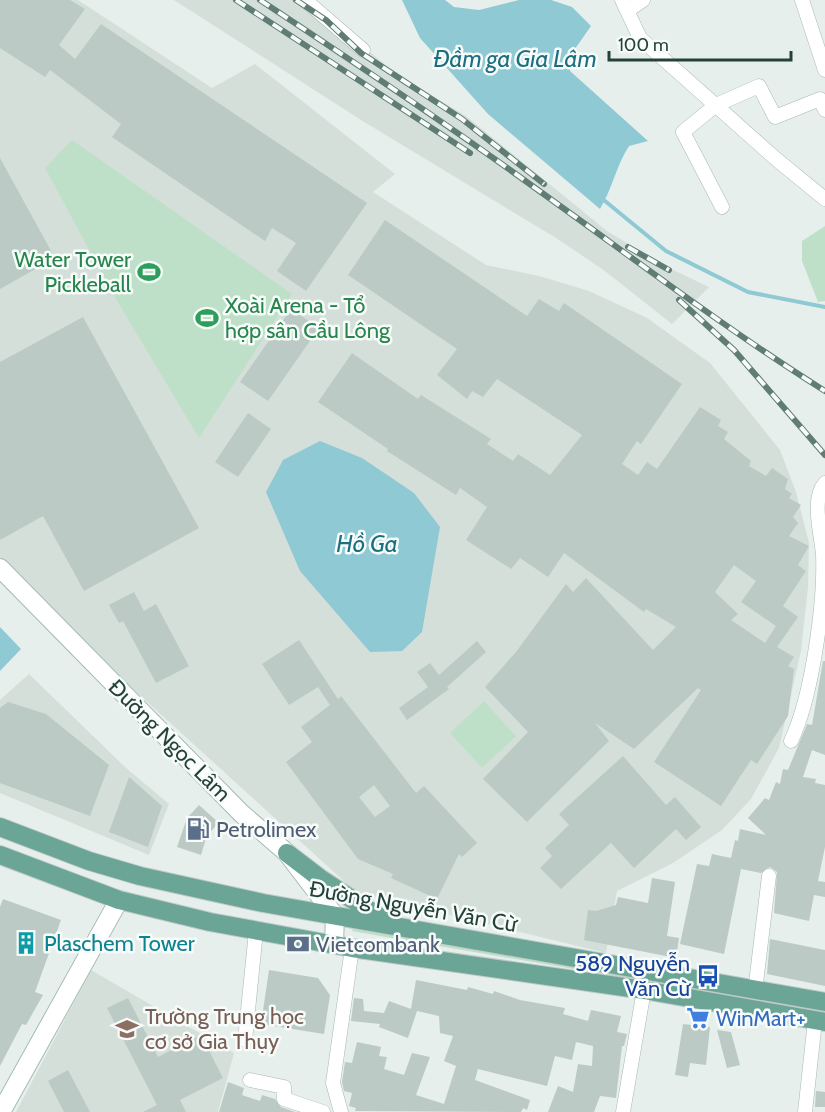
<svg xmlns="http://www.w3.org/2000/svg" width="825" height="1112" font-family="Cabin,sans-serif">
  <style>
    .built { fill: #d4dfda }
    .green { fill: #bfe0c8 }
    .water { fill: #8ec9d4 }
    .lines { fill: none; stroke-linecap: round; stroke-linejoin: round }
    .stream { stroke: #8ec9d4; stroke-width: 4 }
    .building { fill: #bbcac4; fill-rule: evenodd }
    .street-casing { stroke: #a8b8b2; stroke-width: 15 }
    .secondary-casing { stroke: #a4bbb3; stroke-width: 20 }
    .primary-casing { stroke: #c2cac8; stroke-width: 20 }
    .street { stroke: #fff; stroke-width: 14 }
    .secondary { stroke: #fff; stroke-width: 18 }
    .primary { stroke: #6aa596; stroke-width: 18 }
    .rail-casing { stroke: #5f7d75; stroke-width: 6 }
    .rail { stroke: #f7fbf9; stroke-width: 4; stroke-dasharray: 11; stroke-linecap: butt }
    .labels { text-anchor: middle; stroke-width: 5; stroke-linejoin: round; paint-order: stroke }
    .leisure-label { font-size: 22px; fill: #27864d; stroke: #f7fbf9; text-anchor: end }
    .street-label { font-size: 22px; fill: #24423a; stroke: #f7fbf9 }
    .service-label { font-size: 22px; fill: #4e5e75; stroke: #f7fbf9; text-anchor: start }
    .culture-label { font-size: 22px; fill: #0d838f; stroke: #f7fbf9; text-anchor: start }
    .transit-label { font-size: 22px; fill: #164399; stroke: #f7fbf9; text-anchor: end }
    .education-label { font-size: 22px; fill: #785e54; stroke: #f7fbf9; text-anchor: start }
    .shop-label { font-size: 22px; fill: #366cbe; stroke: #f7fbf9; text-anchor: start }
    .water-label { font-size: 24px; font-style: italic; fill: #1c6f80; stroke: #f7fbf9 }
  </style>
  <rect width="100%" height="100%" fill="#e6efeb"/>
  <path class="built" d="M0,0H78L212,88L255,64L395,174L373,192L486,265L539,276L589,291L647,318L710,363L780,450L796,492L809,543L808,587L801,651L779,748L751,799L722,830L673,863L617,891L606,953L356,892L0,568Z
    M174,0H308L395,73L466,116L607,231L667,267L709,287L672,324L605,271L556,238L361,120Z
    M29,674L125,767L169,804L149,855L0,793V700Z
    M91,970L234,1053L218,1112H16Z"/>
  <path class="green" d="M72,140L292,294L199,438L113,294L45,168Z
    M825,226V301L818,302L802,261V241Z
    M484,701L516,736L482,768L450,733Z
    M353,929L825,1009V1012L357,932L352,931Z"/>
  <path class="water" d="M402,0H445L454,7L479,10L519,0H551L572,7L591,26L570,56V71L648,141L629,146C616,166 613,187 600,209L488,114L420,38Z
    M320,441L362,458L414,493L440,527L422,632L402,651L370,652L300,571L266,492L283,460Z
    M0,627L21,649L0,671Z"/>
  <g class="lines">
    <path class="stream" d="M605,201L666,251L748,292L825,307"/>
  </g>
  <path class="building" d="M0,0H70L85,9L59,45L75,59L101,24L367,203L306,291L277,271L296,243L272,228L265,241L112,137L121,124L50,70L45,77L0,48Z
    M0,158L55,258L0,289Z
    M385,220L527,316L539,299L559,311L564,303L682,384L641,444L637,441L622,464L638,475L647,462L657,469L700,407L721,420L718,426L728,432L724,439L751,461L749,466L766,476L772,468L788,479L785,489L792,494L789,498L801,505L793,517L798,523L789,536L809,546L798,565L806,571L783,606L798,617L777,647L794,657L788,666L794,669L788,716L757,764L751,760L721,806L654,762L701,690L698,688L634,749L595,723L609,741L527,822L483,779L528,732L485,687L516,652L566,584L573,592L586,578L653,650L676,627L646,609L644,612L564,553L548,577L520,558L511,569L466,540L487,507L460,488L456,495L387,451L388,449L318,402L352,353L418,399L421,395L491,439L487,444L513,461L518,454L550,475L582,435L497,379L483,397L472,391L467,399L437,375L457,349L348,275ZM734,565L756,581L741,602L776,626L765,643L731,620L738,614L715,592Z
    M291,309L319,328L268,401L240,382Z
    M83,317L199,528L84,591L43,516L0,540V362Z
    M248,413L271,429L238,477L215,462Z
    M134,592L144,611L156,604L189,666L156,683L123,621L119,623L109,605Z
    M299,640L338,699L341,696L416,793L424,786L477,843L462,857L459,854L437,899L391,878L393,874L358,859L286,762L312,742L301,727L330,705L318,687L289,705L262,664ZM374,785L390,806L375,817L359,797Z
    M477,641L486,652L447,687L449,689L407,720L399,708L428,687L417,672L430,663L439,675Z
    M823,661H825V755L812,750L803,777L816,779L815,783L825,785V847L818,881L825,882V897L814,895L809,921L774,913L777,872L770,867L761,873L741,869L724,954L680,944L697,864L709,866L712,854L731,858L735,840L738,841L740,829L766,835L748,818L765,798L769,800L776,782L780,784L783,769L788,770L807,724L812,725Z
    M8,702L46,714L109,765L90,816L0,783V708Z
    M623,756L666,805L675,797L701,827L686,840L676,829L634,868L611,843L561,889L540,868L552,856L545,848L569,825L559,814Z
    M129,777L162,806L148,847L109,832Z
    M199,805L219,823L207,835L201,855L177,847L187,818Z
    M652,878L675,882L667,936L679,938L676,958L584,940L588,910L596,911L616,905L618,897L648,903Z
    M3,899L61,920L35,992L43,995L26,1025L22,1024L0,1066V907Z
    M770,939L825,950V986L767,974Z
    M269,970L318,978L330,995L324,1034L261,1024Z
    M416,980L467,990L468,987L493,994L494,991L520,1000L565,1008L563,1014L588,1021L591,1010L621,1016L617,1032L627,1034L624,1046H622L616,1098L600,1096L594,1112H548L558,1086L573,1092L578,1064L592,1066L593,1046L576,1042L572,1060L555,1056L547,1086L478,1069L475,1080L530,1100L527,1110L523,1108L521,1112L355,1111L356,1108L349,1106L352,1093L344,1091L342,1082L345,1062L352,1063L357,1042L381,1047L379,1056L387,1057L384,1069L404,1075L412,1053L430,1057L416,1095L444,1104L456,1066L444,1061L453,1036L440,1033L439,1016L417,1011L408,1038L379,1027L380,1024L351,1021L354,998L363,999L364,1011L384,1013L389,1001L411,1009Z
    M128,998L158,1057L201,1035L223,1078L180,1100L186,1112H143L157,1105L107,1008Z
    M683,1024L710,1027L706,1065L690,1063L688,1077L675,1075Z
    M717,1030L731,1032L740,1065L727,1068Z
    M68,1070L90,1112H64L48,1081Z
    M228,1082L244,1088L242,1095L260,1101L262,1095L275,1099L281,1107L295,1112H219Z
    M816,1091L825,1092V1107H815Z"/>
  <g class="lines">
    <g class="street-casing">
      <path id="street" d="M305,0L363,50
        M622,0L640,38L776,159L825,199
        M802,0L825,70
        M627,11L643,0
        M722,207L683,132L716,105L759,86L775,117L820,99L825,110
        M791,741C812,697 825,603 823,554C821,534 811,498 825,483
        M755,991L769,876
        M245,1040L256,931
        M250,1080L284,1087V1099L323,1112
        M341,1112L333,1083L352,948
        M623,1112L644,990
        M805,1112L815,1021"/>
    </g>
    <g class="secondary-casing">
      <path id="secondary" d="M0,568L241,813L287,853L335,916L334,944
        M1,1112L119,900"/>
    </g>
    <g class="primary-casing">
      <path id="primary" d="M0,827L89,861L140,876L263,903L825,1002
        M287,853L321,879L387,922
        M0,855L119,900L210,922L352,948L644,990L825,1022"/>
    </g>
    <use href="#street" class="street"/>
    <use href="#secondary" class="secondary"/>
    <use href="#primary" class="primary"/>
    <g class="rail-casing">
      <path id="rail" d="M236,0L470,153
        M260,0C354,62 447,124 538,190C633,258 726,329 825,391
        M296,0L326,20L361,53L462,119L544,184
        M628,247L669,270
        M679,300L734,350L825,455"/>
    </g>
    <use href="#rail" class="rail"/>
  </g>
  <defs>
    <g id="stadium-bare" transform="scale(1.8)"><path d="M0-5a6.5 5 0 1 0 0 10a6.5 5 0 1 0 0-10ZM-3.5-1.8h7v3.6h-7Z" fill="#2e9e5b" stroke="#f7fbf9" stroke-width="2.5" paint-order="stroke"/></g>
    <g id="fuel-bare" transform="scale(1.8)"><path d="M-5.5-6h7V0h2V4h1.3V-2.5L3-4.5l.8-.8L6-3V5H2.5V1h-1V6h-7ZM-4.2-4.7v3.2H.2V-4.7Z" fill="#5c6f8a" stroke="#f7fbf9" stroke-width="2.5" paint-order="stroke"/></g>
    <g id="building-bare" transform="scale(1.8)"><path d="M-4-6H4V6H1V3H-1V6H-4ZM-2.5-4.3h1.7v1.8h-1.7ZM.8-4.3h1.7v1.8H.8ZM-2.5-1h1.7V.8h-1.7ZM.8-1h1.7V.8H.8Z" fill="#0f9aa8" stroke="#f7fbf9" stroke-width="2.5" paint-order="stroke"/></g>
    <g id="bank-bare" transform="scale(1.8)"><path d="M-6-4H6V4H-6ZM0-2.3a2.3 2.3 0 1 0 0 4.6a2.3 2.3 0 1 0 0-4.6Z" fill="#5c6f8a" stroke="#f7fbf9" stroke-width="2.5" paint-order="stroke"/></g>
    <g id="bus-bare" transform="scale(1.8)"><path d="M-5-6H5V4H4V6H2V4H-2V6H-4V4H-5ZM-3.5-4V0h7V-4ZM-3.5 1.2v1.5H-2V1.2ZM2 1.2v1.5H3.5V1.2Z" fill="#1a4fb4" stroke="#f7fbf9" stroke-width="2.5" paint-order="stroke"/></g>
    <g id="supermarket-bare" transform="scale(1.8)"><path d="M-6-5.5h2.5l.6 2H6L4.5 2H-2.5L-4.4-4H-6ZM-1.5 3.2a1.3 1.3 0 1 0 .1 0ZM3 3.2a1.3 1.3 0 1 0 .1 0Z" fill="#3f7fe0" stroke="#f7fbf9" stroke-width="2.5" paint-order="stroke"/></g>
    <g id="school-bare" transform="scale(1.8)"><path d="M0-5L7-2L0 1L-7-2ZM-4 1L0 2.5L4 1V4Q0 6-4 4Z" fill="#8d6e63" stroke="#f7fbf9" stroke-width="2.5" paint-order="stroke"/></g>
  </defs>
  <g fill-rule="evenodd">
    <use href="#stadium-bare" x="149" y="272"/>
    <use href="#stadium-bare" x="207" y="318"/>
    <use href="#fuel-bare" x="198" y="829"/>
    <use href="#building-bare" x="26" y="943"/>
    <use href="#bank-bare" x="298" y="944"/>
    <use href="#bus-bare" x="708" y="976"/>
    <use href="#supermarket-bare" x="698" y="1018"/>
    <use href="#school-bare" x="127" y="1029"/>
  </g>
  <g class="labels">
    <g class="leisure-label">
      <text x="131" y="267">Water Tower<tspan x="131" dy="25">Pickleball</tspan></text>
      <text x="225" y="313" text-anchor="start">Xoài Arena - Tổ<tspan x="225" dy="25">hợp sân Cầu Lông</tspan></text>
    </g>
    <g class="street-label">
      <text transform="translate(170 740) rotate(45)" y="8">Đường Ngọc Lâm</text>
      <text transform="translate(413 906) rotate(10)" y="8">Đường Nguyễn Văn Cừ</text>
    </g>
    <g class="service-label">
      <text x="216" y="837">Petrolimex</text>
      <text x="316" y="952">Vietcombank</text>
    </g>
    <g class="culture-label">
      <text x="44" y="951">Plaschem Tower</text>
    </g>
    <g class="transit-label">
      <text x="690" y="971">589 Nguyễn<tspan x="690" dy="25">Văn Cừ</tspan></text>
    </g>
    <g class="education-label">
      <text x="145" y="1024">Trường Trung học<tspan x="145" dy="25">cơ sở Gia Thụy</tspan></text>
    </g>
    <g class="shop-label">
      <text x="716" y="1026">WinMart+</text>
    </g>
    <g class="water-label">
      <text x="515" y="67">Đầm ga Gia Lâm</text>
      <text x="367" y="552">Hồ Ga</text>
    </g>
  </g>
  <path d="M609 51v9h182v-9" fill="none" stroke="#24423a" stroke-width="3"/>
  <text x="618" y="51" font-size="18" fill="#24423a" stroke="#f7fbf9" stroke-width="4.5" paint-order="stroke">100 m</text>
</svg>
